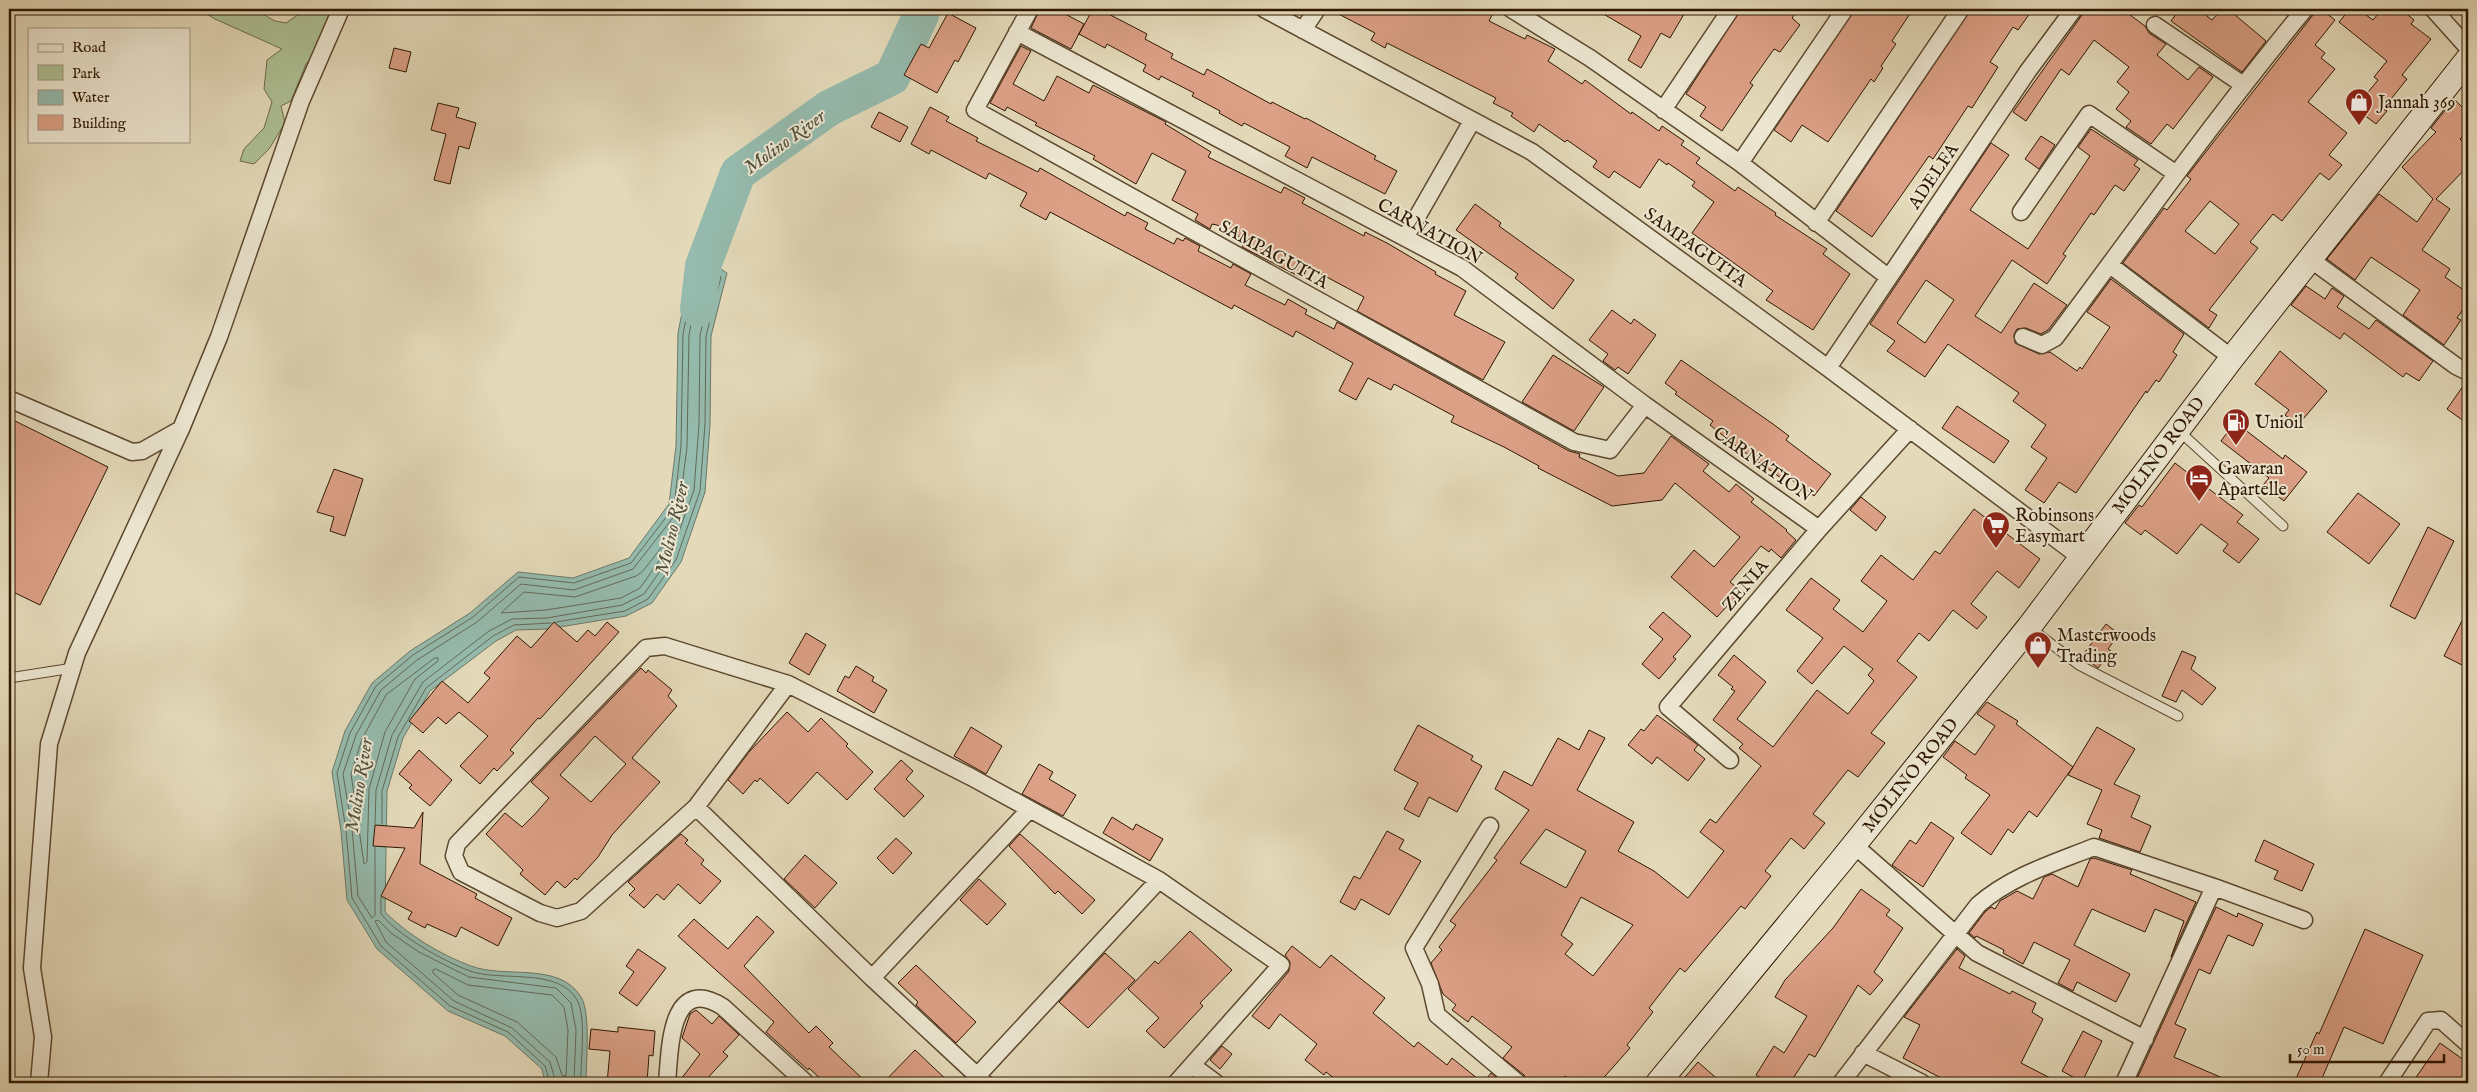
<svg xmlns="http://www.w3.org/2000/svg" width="2477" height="1092" font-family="'IM FELL English',serif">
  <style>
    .green { fill: #aec195; stroke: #6e6c4a }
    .water { fill: #95bbae; stroke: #6c7968 }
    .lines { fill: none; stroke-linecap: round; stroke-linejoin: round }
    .shore { stroke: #626957; stroke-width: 1 }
    .river { stroke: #95bbae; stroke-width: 36 }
    .building { fill: #dca086; stroke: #2e1700; fill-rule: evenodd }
    .service-casing { stroke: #5c482e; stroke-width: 11 }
    .minor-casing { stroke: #5c482e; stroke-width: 19 }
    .secondary-casing { stroke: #2e1700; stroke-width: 26 }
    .service { stroke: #ede7d2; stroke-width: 9 }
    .minor { stroke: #ede7d2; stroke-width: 16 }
    .secondary { stroke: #ede7d2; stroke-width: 24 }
    .labels { text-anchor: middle; stroke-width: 4; stroke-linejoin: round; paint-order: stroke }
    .poi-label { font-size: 18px; fill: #2e1700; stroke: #ede7d2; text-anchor: start }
    .street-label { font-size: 18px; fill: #2e1700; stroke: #ede7d2 }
    .water-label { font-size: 19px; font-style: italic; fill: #52503d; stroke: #ede7d2 }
  </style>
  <rect width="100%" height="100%" fill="#e4daba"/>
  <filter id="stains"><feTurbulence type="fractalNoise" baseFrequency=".004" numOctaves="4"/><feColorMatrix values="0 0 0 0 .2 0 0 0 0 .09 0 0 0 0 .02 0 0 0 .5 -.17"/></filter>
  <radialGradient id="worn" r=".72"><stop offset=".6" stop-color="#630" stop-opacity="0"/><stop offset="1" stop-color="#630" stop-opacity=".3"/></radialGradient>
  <path class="green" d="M198,9H254L275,21L286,23L306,9H331L315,54L306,64L291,101L281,106L285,123L269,149L254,164L240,161L244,149L264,128L272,102L264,89L267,60L282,49L215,19Z"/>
  <path class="water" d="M694,252L727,273L711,336L710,425L705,492L681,562L652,603L626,616L548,629L516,630L496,641L430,691L403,738L387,791L385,912C408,935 441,955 471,966C505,979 559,961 581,997C591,1013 586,1063 586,1083H545L542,1069L505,1036L448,1011L377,949L347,900L341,831L332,772L345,731L372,683L410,651L470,613L518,572L573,578L629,558L669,504L676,446L678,333Z"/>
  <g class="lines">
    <path class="shore" d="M663,546L665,549L664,554L640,588L621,598L546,610L501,613L524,592L575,597L636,576L642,572Z
      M435,658H438V661L415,679L385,732L369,789L367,862L364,864L351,774L362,739L386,695Z
      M382,824V791L398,737L426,688L493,636L514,625L551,623
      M375,847V915L372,918L358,896L352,829L343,774L356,735L381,690L417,660L477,622L521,584L574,590L633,569L679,510L687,447L689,335L701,274L705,273L714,280L700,335L699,424L694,490L670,557L644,594L622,605L547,618L512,619L489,631L423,682L392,735L376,790L375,824
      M381,897V914C399,936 443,961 470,971C500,982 559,967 577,1000C587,1019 580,1061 581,1083
      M436,969L468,985L552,995L564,1007L568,1030L566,1076L562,1075L556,1057L517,1022L458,995L433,973V970Z
      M550,1083L545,1066L508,1032L450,1006L381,946L352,898L346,830L337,773L350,733L376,686L413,655L473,617L519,577L574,583L631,563L674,507L681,446L683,334L697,264L700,262L721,277L706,336L705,424L700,491L676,560L648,599L625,611L556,622
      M556,1083L550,1062L512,1028L454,1001L386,942L375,921L378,920L391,933L419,952L469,977L556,988L571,1003L576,1030L574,1083"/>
    <path class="river" d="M698,309L703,266L738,173L829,108L892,77L921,15L919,9"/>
  </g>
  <path class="building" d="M1040,9H1056L1084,24L1071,49L1031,28Z
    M1093,9H1099L1147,34L1145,39L1173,54L1171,58L1204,75L1207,69L1271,104L1272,102L1305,119L1306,118L1376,156L1374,159L1397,171L1385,194L1312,157L1307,168L1285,156L1290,147L1244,123L1242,126L1219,113L1220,111L1192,96L1194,93L1161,76L1159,80L1143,71L1146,65L1107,44L1105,48L1079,34Z
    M1329,9H1485L1493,13L1489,21L1525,39L1527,35L1555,49L1548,61L1582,84L1585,80L1631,114L1632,112L1659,131L1662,126L1684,141L1681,145L1700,158L1696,163L1735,191L1738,187L1776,213L1775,215L1827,249L1823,254L1850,274L1813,330L1766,300L1773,291L1692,233L1714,202L1692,186L1695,182L1668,163L1667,165L1659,159L1640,188L1614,171L1609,178L1593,167L1597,161L1567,140L1565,142L1539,124L1534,132L1511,116L1513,113L1493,103L1496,98L1387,43L1385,48L1371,40L1375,33Z
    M1595,9H1687L1670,38L1661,33L1641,68L1628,60L1641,36Z
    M1741,9H1799L1792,18L1800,25L1780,52L1774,49L1750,83L1753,85L1722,131L1700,116L1706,107L1686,94Z
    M1855,9H1913L1892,41L1896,44L1881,66L1883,68L1874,82L1871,79L1828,142L1802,125L1791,142L1774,130Z
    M1971,9H2033L2018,30L2013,27L1990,62L1998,67L1972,108L1968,106L1933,159L1929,156L1872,237L1836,211Z
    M2084,9H2122L2145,26L2149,33L2166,44L2157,55L2188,80L2199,67L2213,77L2173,129L2167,124L2151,144L2126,127L2131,121L2116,109L2129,92L2117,82L2129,67L2094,40L2069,75L2061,69L2026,121L2013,112L2082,15Z
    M2180,9H2198L2212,20L2222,9H2228L2266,41L2242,72L2171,21Z
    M2315,9H2321L2335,20L2315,45L2325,53L2321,58L2335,69L2308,102L2347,133L2329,155L2342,165L2329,180L2320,173L2282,221L2273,214L2250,242L2258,248L2209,310L2217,315L2209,328L2123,263L2164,208L2167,210L2191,179L2187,176L2313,15ZM2210,201L2239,224L2215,254L2185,231Z
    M2350,9H2358L2373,20L2382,9H2401L2414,20L2411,24L2431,39L2402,75L2407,79L2383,109L2387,111L2376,124L2355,108L2378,80L2374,77L2387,61L2339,22Z
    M948,13L976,28L958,62L955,60L937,93L904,75L921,44L929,48Z
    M1021,46L1031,51L1013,84L1044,101L1057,76L1089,93L1093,85L1166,122L1165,124L1211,152L1208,157L1281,193L1284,187L1305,198L1302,203L1364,236L1365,232L1387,243L1436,272L1435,274L1466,291L1454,315L1505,342L1483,380L1357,311L1364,297L1308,267L1302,278L1242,247L1246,240L1217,225L1212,224L1210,229L1195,220L1198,214L1172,200L1186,171L1152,153L1136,184L1093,159L1095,156L1035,125L1037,123L1007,107L1005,111L990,103Z
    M394,48L411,52L406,72L389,68Z
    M2454,99L2468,113V131L2460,139L2468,148V166L2436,199L2450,209L2422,250L2450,269L2445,277L2468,293V302L2457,318L2461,320L2444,345L2403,315L2420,290L2371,257L2355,280L2327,259L2379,194L2417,222L2433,199L2402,167L2436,132L2431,128Z
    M438,103L459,108L456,117L476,123L469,149L459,146L450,184L434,180L446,134L431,130Z
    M930,107L949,117L946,121L978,138L976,141L1038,172L1040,168L1125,216L1127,212L1148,223L1145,229L1174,244L1177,238L1183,241L1185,238L1200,246L1198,251L1231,268L1233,264L1251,274L1245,285L1285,305L1288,299L1307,310L1305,314L1334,329L1337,322L1569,451L1580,454L1579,457L1618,476L1644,473L1671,436L1709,464L1703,471L1729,492L1736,484L1754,499L1751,502L1787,530L1786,531L1796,540L1781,558L1771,549L1769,552L1761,546L1730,582L1741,591L1717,617L1671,577L1694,550L1714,567L1740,537L1675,483L1662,500L1612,506L1538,468L1539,466L1504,447L1451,422L1454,416L1394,384L1391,390L1368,378L1356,400L1339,391L1353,363L1296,331L1293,337L1234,305L1232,309L1050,212L1046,220L1020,206L1027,193L989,173L986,179L931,150L929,154L911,144Z
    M879,112L908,127L900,142L871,127Z
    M2091,129L2138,160L2134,165L2140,169L2124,191L2115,185L2094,215L2091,213L2063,254L2066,256L2047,284L2012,260L1975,316L2001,333L2034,283L2067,305L2048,330L2041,334L2026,328L2017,329L2014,334L2015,343L2039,354L2050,352L2077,371L2080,367L2082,369L2110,327L2087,312L2111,279L2184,334L2173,352L2177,355L2159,382L2156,380L2147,393L2146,391L2076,493L2059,482L2044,503L2025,490L2047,458L2031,447L2046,425L2013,401L2019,393L1948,344L1925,377L1887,351L1895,341L1870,324L1991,143L2009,155L1970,210L2028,249L2090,156L2078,147ZM1926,280L1954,300L1925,343L1897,323Z
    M2041,136L2055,145L2039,169L2025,159Z
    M1475,204L1501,223L1499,226L1574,280L1553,309L1515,278L1518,274L1456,230Z
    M2306,286L2325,299L2332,288L2344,296L2337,307L2369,329L2376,320L2433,361L2419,381L2406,373L2403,377L2344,333L2340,339L2291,305Z
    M1612,310L1631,324L1634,319L1656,335L1628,374L1618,367L1615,370L1603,361L1608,354L1589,340Z
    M2280,351L2327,391L2298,425L2285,415L2289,410L2255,384Z
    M1553,355L1604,387L1574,431L1522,402Z
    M1681,360L1773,424L1789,436L1786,440L1831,474L1814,496L1784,474L1781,478L1736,446L1710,425L1713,421L1675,394L1677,392L1665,383Z
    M2468,379V424L2447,409Z
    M1957,406L2009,441L1994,463L1942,428Z
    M9,418L108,467L40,605L9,590Z
    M2235,422L2283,459L2285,455L2307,472L2284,501L2263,485L2269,478L2221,441Z
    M2175,463L2243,515L2237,522L2259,539L2239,563L2223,551L2228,544L2201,524L2177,554L2145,530L2141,535L2125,523L2139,505L2142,507Z
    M334,469L363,479L345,536L330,531L334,517L317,512Z
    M2358,493L2400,524L2369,564L2327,532Z
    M1861,497L1886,517L1876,531L1850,510Z
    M1974,509L2040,559L2019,588L1997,571L1971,604L1987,617L1977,629L1953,610L1929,641L1919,633L1897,661L1917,677L1871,733L1885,743L1858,777L1848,770L1813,814L1825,823L1804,849L1791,838L1765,871L1771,876L1745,909L1741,906L1685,972L1680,968L1649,1008L1653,1012L1627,1045L1630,1048L1599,1083H1575L1565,1076L1559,1083H1528L1524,1075L1503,1058L1512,1047L1472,1016L1468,1022L1452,1010L1456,1005L1443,994L1431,963L1442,950L1439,947L1456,925L1450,921L1497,860L1494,858L1529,810L1495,789L1504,771L1532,786L1558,738L1579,750L1589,730L1605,738L1577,790L1634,822L1618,851L1654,871L1688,898L1724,851L1700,832L1710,819L1716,823L1761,766L1739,748L1743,744L1713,720L1735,691L1731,689L1733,687L1718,675L1734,655L1766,682L1737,719L1773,747L1817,690L1848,714L1874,681L1868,675L1873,669L1844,646L1812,684L1797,671L1823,638L1786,610L1811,578L1840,600L1833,609L1863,632L1887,601L1861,581L1881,555L1913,580L1935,551L1940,554ZM1546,829L1586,851L1566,888L1520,863ZM1581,897L1633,925L1593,976L1565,954L1573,944L1561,935Z
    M2428,527L2454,541L2415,619L2390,606Z
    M2468,609V668L2444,656Z
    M1663,612L1691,636L1673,657L1676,659L1659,679L1642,664L1663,639L1649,627Z
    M554,622L577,642L588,630L595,636L607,622L619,632L540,719L538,718L510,750L514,753L497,771L494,768L480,784L460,766L488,736L459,712L446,724L438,717L423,733L409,721L442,681L468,703L490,678L484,673L517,636L531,648Z
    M2106,624L2119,634L2108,649L2111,651L2098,668L2082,656Z
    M806,633L826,645L809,675L789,663Z
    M2182,651L2196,657L2191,669L2216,688L2202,705L2182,690L2176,702L2162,696Z
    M856,666L874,677L872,681L887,690L874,713L837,691L845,676L849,678Z
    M641,668L646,673L648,670L672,690L668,696L677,706L632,758L660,782L612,835L598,857L577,880L575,878L565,888L557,881L545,895L520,874L523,870L486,834L505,813L522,827L535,814L549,798L531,782ZM595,736L626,764L591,802L560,775Z
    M1987,702L2018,721L2016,724L2073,767L2037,817L2029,811L2013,833L2008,829L1991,855L1961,833L1990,795L1965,778L1967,775L1943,757L1955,741L1975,755L1995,726L1977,714Z
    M787,712L808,732L821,718L848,744L846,746L873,772L847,800L817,772L788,804L760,778L757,782L755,780L743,794L728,780L749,752Z
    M1657,715L1698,745L1694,750L1705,759L1688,781L1657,757L1652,764L1628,745L1641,729L1644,731Z
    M1418,725L1473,756L1471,760L1482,766L1457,812L1429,797L1419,817L1404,809L1418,783L1394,770Z
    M971,727L1002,746L986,774L954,756Z
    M2097,727L2135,749L2114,784L2140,796L2131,817L2151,826L2140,852L2099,838L2102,830L2087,824L2102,790L2068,775Z
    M419,750L452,780L430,806L409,788L412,785L399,774Z
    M901,760L913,771L906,779L924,796L904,817L874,789Z
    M1039,764L1053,772L1049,779L1076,795L1063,816L1022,794Z
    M423,812L420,864L477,894L475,898L512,918L498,946L461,927L456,937L427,924L425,928L408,919L412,912L381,896L405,848L373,846L375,825L414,828Z
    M1112,817L1133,830L1136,824L1163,839L1150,861L1103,833Z
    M1931,822L1954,838L1923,887L1892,865L1910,840L1916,844Z
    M1387,831L1404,840L1399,849L1421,861L1389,915L1361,899L1355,910L1340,902L1354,876L1360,879Z
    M681,834L688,840L685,843L704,860L701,864L721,881L700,904L678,884L664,900L657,894L644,908L629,895L635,889L628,882Z
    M1020,834L1095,900L1082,914L1058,891L1055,894L1009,846Z
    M896,838L912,853L893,874L877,858Z
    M2264,840L2314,864L2302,891L2274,879L2278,871L2255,861Z
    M805,855L837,883L815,908L784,879Z
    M2094,858L2132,870L2130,874L2196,902L2171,957L2184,921L2155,909L2145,932L2092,909L2074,945L2130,974L2116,1002L2077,982L2073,991L2058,983L2070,960L2034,942L2023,964L2003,953L2004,950L1976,936L1975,938L1969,933L1985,912L1991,907L1995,909L2000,901L2017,891L2033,899L2044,877L2052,874L2078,887L2090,859Z
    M979,879L1006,904L987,925L960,900Z
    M1861,889L1890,910L1886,915L1903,928L1874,972L1883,980L1870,995L1858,985L1815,1057L1809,1054L1790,1083H1769L1756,1075L1774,1046L1784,1053L1807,1016L1775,997L1785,980L1833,928Z
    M2216,907L2237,917L2238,913L2263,924L2253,946L2228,935L2210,974L2199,969L2175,1024L2186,1029L2174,1057L2234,1083H2135Z
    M757,916L774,932L744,966L809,1033L816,1026L833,1043L829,1047L867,1083H825L809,1068L808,1070L766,1032L774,1022L678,936L694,919L728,949Z
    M2365,929L2423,955L2383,1044L2344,1027L2320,1083H2294L2317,1032L2319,1034Z
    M1190,931L1232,970L1200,1003L1203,1006L1164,1048L1146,1031L1159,1018L1128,989L1155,961L1158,964Z
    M1292,946L1320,968L1331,955L1385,998L1373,1013L1414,1047L1418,1042L1447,1065L1452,1058L1483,1083L1491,1073L1503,1083H1340L1326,1072L1324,1075L1305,1060L1317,1044L1280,1014L1269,1029L1252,1016L1289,971L1290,962L1285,955Z
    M638,949L666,968L637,1006L619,993L634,972L626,966Z
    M1957,949L1965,956L1959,968L2010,994L2012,991L2036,1003L2032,1012L2043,1019L2021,1063L2060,1083H1938L1941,1078L1903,1058L1920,1025L1904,1017Z
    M1105,953L1135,980L1088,1028L1059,1002Z
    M916,965L976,1022L956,1043L916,1005L918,1002L898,983Z
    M696,1010L712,1024L719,1016L739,1035L723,1052L728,1056L703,1083H678L700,1054L682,1038L690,1014Z
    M618,1027L655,1031L653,1056L649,1055L647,1083H607L610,1051L589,1049L591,1029L618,1032Z
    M2083,1031L2102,1041L2082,1082L2062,1071Z
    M2440,1043L2468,1063V1083H2412Z
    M1222,1046L1232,1054L1220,1069L1210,1060Z
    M915,1050L950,1083H883Z
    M1698,1062L1722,1083H1680Z"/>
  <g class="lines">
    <g class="service-casing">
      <path id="service" d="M2179,431L2283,526
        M2029,627L2079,665L2178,716
        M9,678L73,668"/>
    </g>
    <g class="minor-casing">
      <path id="minor" d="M1030,9L975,110L1574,442L1610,450L1645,405
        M1264,9L1532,152L1828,368L2080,557
        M1511,9L1590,58L1740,163L1888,277
        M2433,9L2468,48
        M2155,25L2242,84
        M1303,30L1317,9
        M1017,32L1462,268L1645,405L1819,529
        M1663,110L1731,9
        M1740,163L1845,9
        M2021,212L2089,114L2175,173
        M1816,223L1961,9
        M1405,238L1472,121
        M2310,259L2456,366L2464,370L2468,369
        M2110,265L2232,358
        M2023,337L2042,345L2055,338C2138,227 2217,115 2305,9
        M1828,368L2028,71L2074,9
        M9,399L132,452L142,451L181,429
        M665,646L788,684L696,807L581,911L557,918L540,913L461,872L454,856L457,844L646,648Z
        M788,684L971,777L1159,880L1281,965L1176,1083
        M1730,760L1668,707L1819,529L1910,429
        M696,807L872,978L985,1083
        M1490,826L1414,948L1430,984L1437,1015L1518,1083
        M1854,845L1977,953L2145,1039
        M872,978L1029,810
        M1863,1053L1922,1083
        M1193,1066L1216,1083
        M977,1076L1159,880
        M39,1083L43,1037L32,968L49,744L77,653L181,429L219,337L301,101L341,9
        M667,1083C670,1051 669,973 723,1007L806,1083
        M1841,1083L1978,905C2011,876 2054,863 2094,847L2214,887L2304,920
        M2124,1083L2214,887
        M2387,1083L2428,1021L2441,1020L2468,1044"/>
    </g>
    <g class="secondary-casing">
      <path id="secondary" d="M1658,1083L1841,861L2029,627L2232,358L2468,59"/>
    </g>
    <use href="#service" class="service"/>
    <use href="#minor" class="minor"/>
    <use href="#secondary" class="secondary"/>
  </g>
  <defs>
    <g id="shop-pin" transform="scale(1.4375)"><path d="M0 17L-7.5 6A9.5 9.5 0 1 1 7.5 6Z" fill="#8f2418" stroke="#ede7d2"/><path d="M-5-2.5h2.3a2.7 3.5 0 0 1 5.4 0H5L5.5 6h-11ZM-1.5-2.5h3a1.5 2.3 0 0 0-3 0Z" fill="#fff"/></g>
    <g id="fuel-pin" transform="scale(1.4375)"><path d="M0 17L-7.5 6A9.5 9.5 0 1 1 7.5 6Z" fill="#8f2418" stroke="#ede7d2"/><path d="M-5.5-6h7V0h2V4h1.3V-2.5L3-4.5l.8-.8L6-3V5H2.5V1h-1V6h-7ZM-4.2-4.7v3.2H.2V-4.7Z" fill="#fff"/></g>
    <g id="hotel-pin" transform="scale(1.4375)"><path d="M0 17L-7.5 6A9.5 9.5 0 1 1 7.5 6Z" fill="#8f2418" stroke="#ede7d2"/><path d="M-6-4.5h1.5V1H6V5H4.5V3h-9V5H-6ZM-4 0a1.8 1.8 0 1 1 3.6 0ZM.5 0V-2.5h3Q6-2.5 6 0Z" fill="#fff"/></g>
    <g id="supermarket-pin" transform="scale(1.4375)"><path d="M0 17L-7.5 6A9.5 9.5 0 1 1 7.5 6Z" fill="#8f2418" stroke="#ede7d2"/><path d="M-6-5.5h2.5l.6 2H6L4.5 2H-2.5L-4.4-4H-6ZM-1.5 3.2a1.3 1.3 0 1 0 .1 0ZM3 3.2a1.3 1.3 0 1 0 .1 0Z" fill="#fff"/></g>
  </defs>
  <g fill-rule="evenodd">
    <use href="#shop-pin" x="2359" y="102"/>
    <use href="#fuel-pin" x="2236" y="422"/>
    <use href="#hotel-pin" x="2199" y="478"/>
    <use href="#supermarket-pin" x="1996" y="525"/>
    <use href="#shop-pin" x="2038" y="645"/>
  </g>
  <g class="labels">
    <g class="poi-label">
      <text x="2378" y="108">Jannah 369</text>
      <text x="2255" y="428">Unioil</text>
      <text x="2218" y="474">Gawaran<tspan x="2218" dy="21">Apartelle</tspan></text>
      <text x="2015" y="521">Robinsons<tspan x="2015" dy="21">Easymart</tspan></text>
      <text x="2057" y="641">Masterwoods<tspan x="2057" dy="21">Trading</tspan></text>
    </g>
    <g class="street-label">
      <text transform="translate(1933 176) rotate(-56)" y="6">ADELFA</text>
      <text transform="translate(1430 231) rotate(29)" y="6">CARNATION</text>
      <text transform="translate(1696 247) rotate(36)" y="6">SAMPAGUITA</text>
      <text transform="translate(1274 254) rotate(29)" y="6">SAMPAGUITA</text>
      <text transform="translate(2158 455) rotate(-53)" y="6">MOLINO ROAD</text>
      <text transform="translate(1763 464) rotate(35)" y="6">CARNATION</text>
      <text transform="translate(1745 585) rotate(-50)" y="6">ZENIA</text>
      <text transform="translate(1910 775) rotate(-51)" y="6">MOLINO ROAD</text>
    </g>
    <g class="water-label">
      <text transform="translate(784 141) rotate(-36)" y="7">Molino River</text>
      <text transform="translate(671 528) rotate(-77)" y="7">Molino River</text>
      <text transform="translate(358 785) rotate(-81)" y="7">Molino River</text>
    </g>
  </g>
  <rect width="2477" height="1092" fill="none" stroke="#e4daba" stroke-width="30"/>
  <rect x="10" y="10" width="2457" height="1072" fill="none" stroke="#2e1700" stroke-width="2.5"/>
  <rect x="15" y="15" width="2447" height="1062" fill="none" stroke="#2e1700"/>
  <rect x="28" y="28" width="162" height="115" fill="#ede7d2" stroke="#a1947e"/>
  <rect x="38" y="44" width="25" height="8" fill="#ede7d2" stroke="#a1947e"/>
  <text x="72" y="52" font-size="15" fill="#2e1700">Road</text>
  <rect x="38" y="65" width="25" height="15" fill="#aec195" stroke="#a1947e"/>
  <text x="72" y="78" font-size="15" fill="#2e1700">Park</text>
  <rect x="38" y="90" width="25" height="15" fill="#95bbae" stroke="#a1947e"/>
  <text x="72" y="102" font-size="15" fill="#2e1700">Water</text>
  <rect x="38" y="115" width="25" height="15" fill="#dca086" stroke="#a1947e"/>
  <text x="72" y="128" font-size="15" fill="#2e1700">Building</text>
  <path d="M2290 1054v8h154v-8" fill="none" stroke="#2e1700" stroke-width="2.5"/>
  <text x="2297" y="1054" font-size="15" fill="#2e1700" stroke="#ede7d2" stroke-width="4" paint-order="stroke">50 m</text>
  <rect width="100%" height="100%" filter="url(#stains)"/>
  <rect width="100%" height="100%" fill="url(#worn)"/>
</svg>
